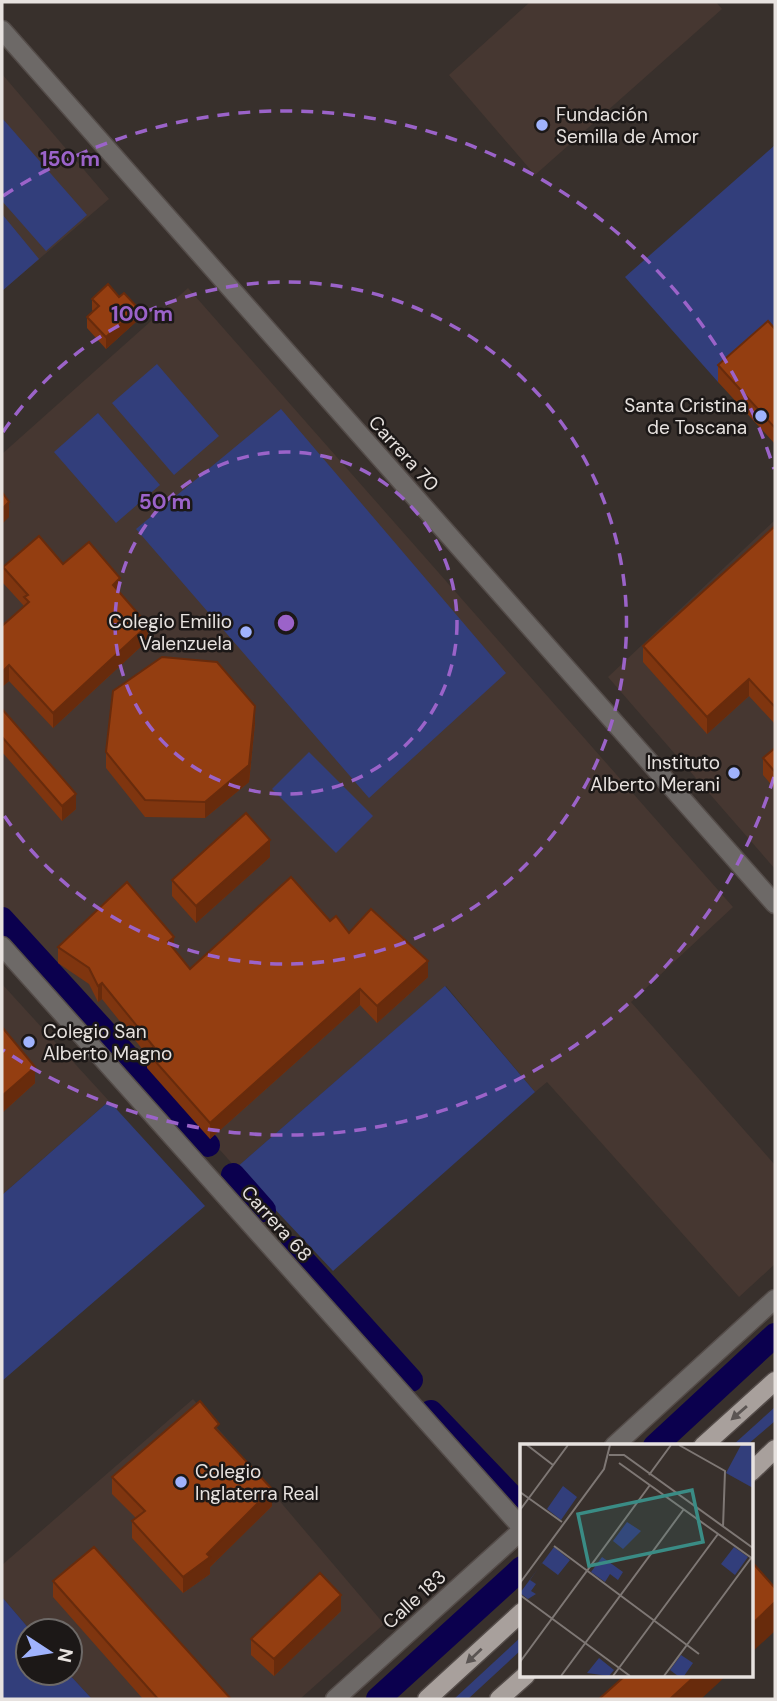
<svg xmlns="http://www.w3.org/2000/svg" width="777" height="1701" font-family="'DM Sans',sans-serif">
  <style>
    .built { fill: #463731 }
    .green { fill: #323e7b }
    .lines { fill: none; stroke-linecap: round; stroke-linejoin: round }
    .canal { stroke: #0b004e; stroke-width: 24 }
    .minor-casing { stroke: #544c49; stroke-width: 21 }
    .major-casing { stroke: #544c49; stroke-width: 21 }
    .minor { stroke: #6d6967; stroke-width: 18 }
    .major { stroke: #a8a09c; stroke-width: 18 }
    .wall { fill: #7f350f }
    .shaded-wall { fill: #682b0c }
    .building { fill: #943e11; stroke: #682b0c; stroke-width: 2 }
    .oneway { fill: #5b5553 }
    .ring { fill: none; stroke: #9b63c9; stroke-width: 3.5; stroke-dasharray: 12 9 }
    .poi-dot { fill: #a0b3fd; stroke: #1c1817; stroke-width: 2.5 }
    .labels { text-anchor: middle; stroke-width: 5; stroke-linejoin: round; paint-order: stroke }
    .poi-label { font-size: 19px; fill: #e7e2df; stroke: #1c1817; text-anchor: start }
    .street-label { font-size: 19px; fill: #e7e2df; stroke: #1c1817 }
    .inset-road { fill: none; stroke: #7e7774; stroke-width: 2 }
    .view { fill: #3a8c85; fill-opacity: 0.15; stroke: #3a8c85; stroke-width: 3.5 }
    .inset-edge { fill: none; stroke: #e7e2df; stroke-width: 3.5 }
    .centre { fill: #9b63c9; stroke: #1c1817; stroke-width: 3.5 }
    .ring-label { font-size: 21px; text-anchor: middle; font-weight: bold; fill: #9b63c9; stroke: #1c1817; stroke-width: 5; stroke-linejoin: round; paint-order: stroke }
  </style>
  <rect width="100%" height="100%" fill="#38302c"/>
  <path class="built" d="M530,2H716L722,9L535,175L449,75Z
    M2,74L109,199L2,291Z
    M188,288L733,907L631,1002L775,1165V1264L739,1297L547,1082L535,1092L446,986L236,1168L2,906V454Z
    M775,520V869L608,677Z
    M2,984L109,1101L2,1195Z
    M193,1399L384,1624L300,1699H92L68,1673L70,1631H31L2,1597V1565Z"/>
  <path class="green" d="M2,118L87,215L46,251L2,201Z
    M775,145V331L718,382L625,277Z
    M2,214L39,259L2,291Z
    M157,364L219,436L174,475L112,403Z
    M281,409L506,673L369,798L136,529Z
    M98,413L160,485L116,523L54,452Z
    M309,752L373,816L336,853L272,789Z
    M445,986L535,1092L333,1271L236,1168Z
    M109,1101L205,1206L2,1381V1195Z
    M775,1407V1421L747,1445H733Z
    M2,1597L31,1631H28V1673H68L92,1699H2Z
    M521,1637V1650L468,1699H454Z"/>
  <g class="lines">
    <path class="canal" d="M2,919L208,1145
      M233,1175L264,1210
      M292,1248L411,1380
      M431,1412L518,1503
      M655,1446L775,1335
      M378,1699L522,1568"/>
    <g class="minor-casing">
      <path id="minor" d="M2,30L775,904
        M2,946L522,1528
        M614,1446L775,1299
        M335,1699L522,1530"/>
    </g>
    <g class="major-casing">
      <path id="major" d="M703,1446L775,1381
        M751,1472L775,1449
        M427,1699L522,1612
        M499,1699L526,1675"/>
    </g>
    <use href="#minor" class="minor"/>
    <use href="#major" class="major"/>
  </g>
  <path class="wall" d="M92,299L138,320L106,349L87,328V317L93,311L92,310Z
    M775,329V444L718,382V365Z
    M775,529V724L749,696L707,734L643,662V646Z
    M63,564L120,594L148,640L53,728L9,681L2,687V626L24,606L3,583V567Z
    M2,709L76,809L62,821L2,752Z
    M255,723L249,782L205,818L145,817L106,768V752Z
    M775,748V789L763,775V758Z
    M270,857L196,923L172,896V880Z
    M330,921L428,977L377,1023L360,1005L210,1139L147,1068V1055L102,999L98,1002L89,984L58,963V947L174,949L190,969Z
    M2,1027L35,1083L3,1112L2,1110Z
    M219,1433L272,1506L210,1567V1574L183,1593L132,1538V1521L136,1518L112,1494V1477Z
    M53,1581L231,1699H143L53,1597Z
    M341,1611L274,1676L251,1655V1639Z"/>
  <path class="shaded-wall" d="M138,308V320L106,349V337Z
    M9,502V517L2,524V509Z
    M120,578V594L113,585Z
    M148,625V640L53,728V713Z
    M9,665V681L2,687V672Z
    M749,679V696L707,734V717Z
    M255,706V723L249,782L205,818V802Z
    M76,794V809L62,821V806Z
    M270,840V857L196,923V906Z
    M174,937V953L168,942Z
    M428,961V977L377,1023V1006Z
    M102,983V999L98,1002V986Z
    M360,989V1005L210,1139V1123Z
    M35,1067V1083L3,1112V1095Z
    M272,1489V1506L210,1567V1574L183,1593V1577Z
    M341,1595V1611L274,1676V1659Z
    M775,1602V1631L751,1653V1625Z
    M696,1675H727L701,1699H670Z"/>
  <path class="building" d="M108,284L119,297L124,293L138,308L106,337L87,317L99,306L92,299Z
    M768,321L775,329V428L718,365Z
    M2,492L9,502L2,509Z
    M774,527L775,529V707L749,679L707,717L643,646Z
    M39,536L63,564L89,542L120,578L113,585L148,625L53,713L9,665L2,672V626L29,602L24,597L28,595L3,567Z
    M162,657L217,662L255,706L249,765L205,802L145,800L106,752L113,691Z
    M2,709L76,794L62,806L2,737Z
    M775,748V772L763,758Z
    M246,813L270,840L196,906L172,880Z
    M291,877L330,921L336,916L349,933L371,909L428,961L377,1006L360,989L210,1123L147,1052L154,1047L102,983L98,986L89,968L58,947L127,882L174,937L168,942L190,969Z
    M2,1027L35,1067L3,1095L2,1094Z
    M200,1401L219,1424L215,1428L272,1489L207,1554L210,1557L183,1577L132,1521L145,1511L112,1477Z
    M94,1547L231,1699H158L53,1581Z
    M751,1561L775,1588V1602L751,1625Z
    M320,1573L341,1595L274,1659L251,1639Z
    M626,1675H696L670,1699H599Z"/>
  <defs><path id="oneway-solid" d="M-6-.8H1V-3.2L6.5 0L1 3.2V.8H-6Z" transform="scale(1.75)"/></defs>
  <g class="oneway">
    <use href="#oneway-solid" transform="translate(739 1413) rotate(139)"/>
    <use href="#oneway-solid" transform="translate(474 1656) rotate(137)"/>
  </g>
  <g class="ring">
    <circle cx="286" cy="623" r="171"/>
    <path d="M3 432A341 341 0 1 1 3 814"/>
    <path d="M774 777A512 512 0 0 1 3 1050M3 196A512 512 0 0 1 774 469"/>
  </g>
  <g class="poi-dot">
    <circle cx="542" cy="125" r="7"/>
    <circle cx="761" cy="416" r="7"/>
    <circle cx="246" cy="632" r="7"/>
    <circle cx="734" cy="773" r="7"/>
    <circle cx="29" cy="1042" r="7"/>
    <circle cx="181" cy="1482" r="7"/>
  </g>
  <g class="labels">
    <g class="poi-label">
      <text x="556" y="121">Fundación<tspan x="556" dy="22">Semilla de Amor</tspan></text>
      <text x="747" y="412" text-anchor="end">Santa Cristina<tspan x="747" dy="22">de Toscana</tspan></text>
      <text x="232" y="628" text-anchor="end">Colegio Emilio<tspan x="232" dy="22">Valenzuela</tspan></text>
      <text x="720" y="769" text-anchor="end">Instituto<tspan x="720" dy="22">Alberto Merani</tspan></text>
      <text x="43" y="1038">Colegio San<tspan x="43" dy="22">Alberto Magno</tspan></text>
      <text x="195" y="1478">Colegio<tspan x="195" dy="22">Inglaterra Real</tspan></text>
    </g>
    <g class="street-label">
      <text transform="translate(404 453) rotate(48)" y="7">Carrera 70</text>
      <text transform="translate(277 1223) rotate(48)" y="7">Carrera 68</text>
      <text transform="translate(414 1599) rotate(-42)" y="7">Calle 183</text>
    </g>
  </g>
  <g transform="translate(520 1444)">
    <rect width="233" height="233" fill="#38302c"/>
    <path d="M221,1H233V44L206,29ZM43,42L57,53L41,76L27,65ZM107,78L121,87L103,105L93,97ZM34,103L50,116L38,131L22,119L10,136L16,140L11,147L16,150L8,155L0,149ZM214,103L228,113L215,131L201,120ZM82,113L103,128L98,136L90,130L85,138L71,128ZM161,211L173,219L164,232H158L150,226ZM79,214L94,226L89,232L67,229Z" fill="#323e7b"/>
    <path class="inset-road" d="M7,1L33,21M159,1L205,27L203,83M89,11H104L233,104M99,19L233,115M129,31L151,1M0,48L42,78M0,66L48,1M34,102L179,210M0,139L84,25L90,1M0,151L110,232M0,218L130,41M41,232L164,65M93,232L198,90M144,232L231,114"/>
    <path class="view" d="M172,46L183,98L69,122L58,70Z"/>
    <rect width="233" height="233" class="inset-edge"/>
  </g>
  <circle cx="286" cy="623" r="10" class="centre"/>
  <g class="ring-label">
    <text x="70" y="166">150 m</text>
    <text x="142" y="321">100 m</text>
    <text x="165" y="509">50 m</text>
  </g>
  <rect width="777" height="1701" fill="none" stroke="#e7e2df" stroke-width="7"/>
  <g transform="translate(49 1652) rotate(102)"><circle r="33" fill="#1c1817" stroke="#6d6967" stroke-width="2"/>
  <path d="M0-5L12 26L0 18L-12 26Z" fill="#a0b3fd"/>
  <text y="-10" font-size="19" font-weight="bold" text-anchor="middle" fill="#e7e2df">N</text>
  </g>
</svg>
